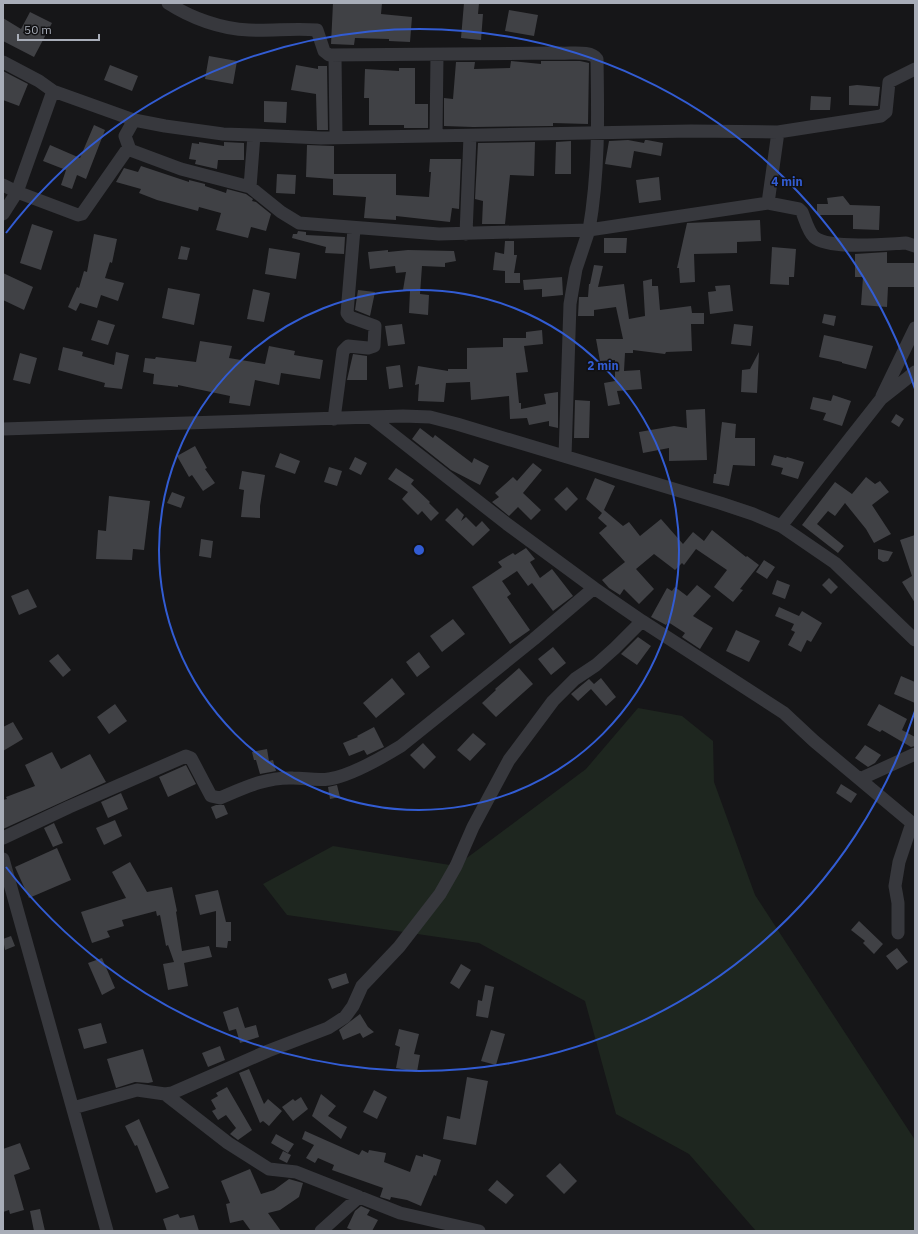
<svg xmlns="http://www.w3.org/2000/svg" width="918" height="1234" font-family="'IBM Plex Sans',sans-serif">
  <style>
    .green { fill: #1e261f }
    .building { fill: #404145 }
    .lines { fill: none; stroke-linecap: round; stroke-linejoin: round }
    .minor { stroke: #37383d; stroke-width: 13 }
    .ring { fill: none; stroke: #325cd3; stroke-width: 2 }
    .centre { fill: #325cd3; stroke: #111113; stroke-width: 2 }
    .ring-label { font-size: 12px; text-anchor: middle; font-weight: bold; fill: #325cd3; stroke: #111113; stroke-width: 3; stroke-linejoin: round; paint-order: stroke }
  </style>
  <rect width="100%" height="100%" fill="#161618"/>
  <path class="green" d="M638,708L682,716L713,741L714,782L755,895L915,1140V1231H756L689,1154L616,1114L585,1001L479,943L287,915L263,884L333,846L456,866L586,769Z"/>
  <path class="building" d="M333,3H382L381,14L412,17L410,42L389,41V39L355,38L354,45L331,44Z
    M464,3H479L478,14H483L481,40L461,38Z
    M509,10L538,15L534,36L505,31Z
    M30,12L52,23L34,57L3,41V18L21,29Z
    M209,56L237,61L233,84L205,79Z
    M511,61L541,64V61H580L589,63L588,124L553,123V126L473,127L444,126V98L453,99L456,62H475L474,69L510,68Z
    M110,65L138,76L132,91L104,80Z
    M296,65L318,69V66H327L328,130H317L316,94L291,90Z
    M399,68H415V104H428V128H404V125H369V98H364L365,69L399,71Z
    M3,71L28,84L19,106L3,100Z
    M857,85L880,87L878,106L849,105V86Z
    M811,96L831,97L830,110H810Z
    M264,101L287,102L286,123L264,122Z
    M94,125L105,130L86,179L77,175L72,189L61,185L66,170L43,161L50,145L80,158Z
    M628,140L644,143L645,140H647L663,143L661,156L634,151L631,168L605,164L609,141Z
    M571,141V174H555L556,142Z
    M199,142L224,146V142L244,143V160H218L217,169L195,164L196,160L189,159L192,143L199,144Z
    M535,142L534,176L510,175L505,224H482L483,201L475,199L478,143Z
    M307,145L334,146V174H396V195L429,197L431,172H429L430,159H461L459,209L452,208L450,222L396,216V220L364,218L366,197L333,195V179L306,177Z
    M141,166L189,182V180L205,184V186L226,193L227,189L246,194L253,199L252,201L256,202L271,214L266,231L251,227L248,238L216,230L221,213L199,207L198,211L157,200L139,193L141,189L116,182L124,168L138,172Z
    M277,174L296,175L295,194L276,193Z
    M659,177L661,200L639,203L636,180Z
    M843,196L850,205L880,206L879,230L853,229V215H817V204H828L827,198Z
    M760,220L761,241L737,242V253L694,254L695,282L680,283L679,268H677L687,223Z
    M32,224L53,231L41,270L20,263Z
    M298,231L306,232V235L345,237L344,254L325,253L326,247L292,238L293,234H297Z
    M94,234L117,239L112,263L110,262L105,278L124,283L118,301L101,295L97,308L80,303L76,311L68,307L77,287L79,288L84,271L87,272Z
    M604,238H627L626,253H604Z
    M505,241H514V255H517L514,273H520V283H505V271L493,270L495,252L504,254Z
    M181,246L190,248L187,260L178,259Z
    M772,247L796,249L794,277H789V285L770,284Z
    M269,248L300,253L296,279L265,274Z
    M388,250V252L408,250L454,251L456,261L445,263V267L422,266L420,294L429,295L428,315L409,313L410,291L403,290L406,272L396,273L395,266L370,269L368,252Z
    M887,252V263H915V287H888L887,307L861,305L863,277H855V254Z
    M594,265L603,266L598,287L624,284L629,319L645,316L643,281L652,279V286H658L660,310L691,306L692,313H704V324H691L692,351L666,352L665,354L633,350V353H625L624,371L640,370L642,389L617,391L620,404L608,406L604,383L615,381V360L600,361L596,339H623L616,307L594,310V316H578L579,297H588L589,284H590Z
    M3,273L33,287L24,310L3,300Z
    M562,277L563,295L542,297V289L524,290L523,280Z
    M730,285L733,311L710,314L708,292L716,291L715,286Z
    M168,288L200,294L194,325L162,318Z
    M253,289L270,293L264,322L247,319Z
    M358,290L375,292L370,316L355,310Z
    M824,314L836,316L834,326L822,323Z
    M98,320L115,325L108,345L91,340Z
    M402,324L405,344L388,346L385,326Z
    M734,324L753,326L751,346L731,344Z
    M542,330L543,344L524,346L528,372L516,373L519,403H521V409L546,404L544,394L558,392V428L549,426V421L529,425L527,418L510,419L509,396L471,400L470,382L446,383L444,402L418,401L419,384L415,385L418,366L448,371V369H467V348L503,347V338H526V332Z
    M824,335L873,346L866,369L842,363V362L819,357Z
    M200,341L232,346L229,358L265,364L269,346L295,351L294,355L323,360L320,379L281,373L279,385L255,380L250,406L229,403L230,396L178,385V387L153,384L154,374L143,372L145,358L155,359L156,357L196,362Z
    M63,347L83,352L82,356L114,365L116,352L129,355L122,389L104,387L105,383L58,370Z
    M759,352L757,393L741,392L742,370L750,369Z
    M20,353L37,358L30,384L13,380Z
    M353,354L367,356V380H347Z
    M400,365L403,387L389,389L386,367Z
    M833,395L851,401L842,426L823,420L826,413L810,409L813,397L831,401Z
    M575,400L590,401L589,438H574Z
    M705,409L707,460L669,461V448L643,453L639,432L674,426L687,428L686,410Z
    M896,414L904,419L899,427L891,422Z
    M722,422L736,424L735,438H755V466L733,465L729,486L713,483L714,474H716Z
    M420,428L433,438L435,435L472,463L474,458L489,466L480,485L451,470L412,439Z
    M195,446L207,468L205,469L215,483L203,491L192,475L189,477L177,456Z
    M280,453L300,461L295,474L275,467Z
    M774,455L786,458L787,457L804,462L798,479L781,474L783,468L771,465Z
    M355,457L367,463L361,475L349,469Z
    M533,463L542,470L523,493L541,510L531,520L518,507L509,516L492,502L499,497L495,493L513,477L517,481Z
    M329,467L342,471L337,486L324,482Z
    M396,468L414,480L411,484L430,502L429,503L439,513L431,521L422,511L418,515L402,499L408,492L388,479Z
    M242,471L265,475L260,506V518L241,517L244,490L239,489Z
    M866,477L875,484L880,481L889,492L872,505L891,534L874,543L866,529L845,503L835,516L828,511L817,524L844,546L838,553L802,525L835,482L852,494Z
    M595,478L615,486L604,510L623,526L629,522L640,536L661,519L683,544L693,532L704,541L712,530L746,557L747,556L759,565L740,589L743,590L733,602L714,587L727,570L696,549L684,565L682,563L675,570L654,554L636,569L654,589L639,604L624,589L620,595L609,588L602,580L625,562L599,533L607,526L598,518L602,513L586,499Z
    M567,487L578,499L566,511L554,499Z
    M172,492L185,497L181,508L167,503Z
    M109,496L150,501L144,550L133,549L132,560L96,559L98,530L106,531Z
    M457,508L464,515L461,521L466,517L476,527L482,521L490,530L473,546L445,520Z
    M915,535V603L902,582L912,576L900,540Z
    M201,539L213,541L211,558L199,556Z
    M526,548L535,559L530,562L540,578L552,569L573,596L553,611L532,583L528,586L517,571L502,581L511,594L507,597L530,630L510,644L472,587L502,567L498,562L513,553L515,555Z
    M878,549L893,552L888,561L883,562L878,559Z
    M764,560L775,567L767,579L756,572Z
    M829,578L838,587L831,594L822,585Z
    M777,580L790,585L785,599L772,594Z
    M697,585L711,596L693,616L713,628L700,649L682,637L685,633L668,622L666,625L651,617L667,588L672,591L675,587L687,596Z
    M28,589L37,607L19,615L11,596Z
    M779,607L799,616L802,611L822,623L811,642L807,640L801,652L788,645L795,632L791,630L794,624L775,616Z
    M453,619L465,634L442,652L430,636Z
    M736,630L760,641L749,662L726,651Z
    M638,637L651,646L637,665L621,654Z
    M553,647L566,663L551,675L538,659Z
    M419,652L430,667L417,677L406,662Z
    M58,654L71,670L63,677L49,661Z
    M519,668L533,684L496,717L482,703L496,690L495,689Z
    M901,676L915,682V703L894,694Z
    M392,678L405,694L376,718L363,703Z
    M601,678L616,697L606,706L591,689L578,701L571,694L589,679L594,684Z
    M115,704L127,721L109,734L97,717Z
    M879,704L907,719L902,730L915,737V746L911,747L882,730L880,732L867,725Z
    M13,722L23,739L3,751V727Z
    M374,727L384,747L367,755L364,750L349,756L343,743L358,737L357,736Z
    M473,733L486,744L470,761L457,750Z
    M423,743L436,757L424,769L410,755Z
    M865,745L881,755L875,763L868,767L855,758Z
    M267,749L269,761L273,760L276,771L260,774L256,760H254L252,752Z
    M52,752L61,769L90,754L106,782L3,829V800L7,799L6,797L35,786L25,765Z
    M186,765L196,784L168,797L159,777Z
    M841,784L857,794L851,803L836,793Z
    M337,785L340,797L330,799L328,787Z
    M121,793L128,809L108,818L101,802Z
    M216,805H224L228,814L216,819L211,807Z
    M115,820L122,836L104,845L96,828Z
    M54,823L63,843L53,847L44,828Z
    M57,848L71,880L29,898L15,867Z
    M130,862L147,892L172,887L177,911L176,912L182,951L209,946L212,957L184,963L188,986L168,990L163,964L174,962L168,945L166,946L160,915L157,916L156,911L122,920L124,926L107,931L110,937L92,943L81,912L126,898L112,872Z
    M218,890L226,922H231V941H228L227,948L216,947V911L200,915L195,895Z
    M859,921L883,944L874,954L863,943L865,941L851,930Z
    M11,936L15,946L5,950L3,939Z
    M897,948L908,962L897,970L886,956Z
    M102,958L115,988L102,995L88,963Z
    M461,964L471,970L459,989L450,983Z
    M346,973L349,983L332,989L328,979Z
    M485,985L494,987L488,1018L476,1016L478,1000L482,1001Z
    M238,1007L245,1028L256,1025L259,1037L240,1043L236,1029L229,1031L223,1012Z
    M360,1014L368,1027L374,1032L363,1038L360,1033L343,1040L339,1030Z
    M101,1023L107,1043L84,1049L78,1029Z
    M399,1029L419,1034L414,1054L420,1055L417,1072L396,1068L400,1047L395,1045Z
    M491,1030L505,1034L496,1065L481,1061Z
    M220,1046L225,1060L208,1067L202,1053Z
    M143,1049L153,1082L148,1083L135,1082L116,1088L107,1059Z
    M249,1069L264,1104L268,1099L282,1111L269,1126L263,1121L260,1123L239,1073Z
    M467,1077L488,1081L476,1145L443,1139L447,1116L460,1119Z
    M227,1087L252,1130L238,1140L230,1134L236,1128L226,1115L218,1120L212,1111L216,1109L211,1100L218,1096L216,1093Z
    M374,1090L387,1097L377,1119L363,1112Z
    M321,1094L336,1106L328,1116L347,1127L341,1139L312,1116Z
    M301,1097L308,1109L293,1121L282,1107L293,1099L295,1101Z
    M139,1119L169,1188L156,1193L137,1145L135,1146L125,1126Z
    M305,1131L359,1155L362,1150L368,1153L369,1150L386,1153L384,1162L410,1172L416,1155L423,1157V1154L441,1160L436,1176L434,1175L421,1206L407,1200L391,1197L390,1200L380,1197L383,1188L332,1170L334,1165L318,1158L315,1163L306,1158L314,1145L302,1139Z
    M276,1134L294,1144L288,1153L271,1143Z
    M20,1143L30,1169L14,1175L24,1210L10,1214L9,1210L3,1212V1149Z
    M283,1151L291,1155L287,1163L279,1159Z
    M560,1163L577,1181L564,1194L546,1176Z
    M250,1169L261,1194L274,1190L289,1179L303,1183L299,1197L280,1210L268,1213L281,1231H251L243,1220L230,1223L226,1204L230,1203L221,1181Z
    M497,1180L514,1195L506,1204L488,1190Z
    M361,1206L370,1210L367,1215L378,1220L372,1231H354L347,1228L355,1211Z
    M40,1209L45,1231H34L30,1211Z
    M178,1214L180,1218L194,1215L199,1231H167L163,1219Z"/>
  <g class="lines">
    <path class="minor" d="M168,3C191,18 221,29 249,30C272,31 295,28 317,30L324,51L329,55L560,53C570,54 591,50 597,59C598,117 599,173 589,230L768,203L799,209L802,212C805,219 808,231 814,237C829,250 886,244 906,243L915,246
      M335,55L336,137
      M3,62L39,81L53,91L134,120L165,126L223,134L254,135
      M53,91L17,192L78,215L82,214L126,151L130,150L181,169L250,187L281,212L299,223L439,234L589,230L576,269L570,304L565,456
      M436,136L437,55
      M130,150L125,136L134,120
      M3,185L17,192L3,214
      M250,187L254,135L321,138L691,131L778,132L881,116L886,112L889,82L915,69
      M768,203L778,132
      M466,234L470,136
      M882,396L915,328
      M372,418L507,524L594,588L642,621L784,713L814,741L912,823L899,862L895,886L898,903V933
      M334,419L343,351L348,346L368,348L374,346L375,326L350,317L347,313L354,229
      M3,429L403,416L430,417L457,424L720,503L753,514L781,526L835,563L915,640
      M781,526L881,399L915,372
      M860,779L915,754
      M3,838L69,807L186,756L191,758L211,796L220,798C244,788 266,777 293,778C305,778 317,781 329,779C350,776 383,757 401,746L534,639L594,588
      M3,859L107,1231
      M165,1094L228,1143L269,1169L296,1172L400,1213L479,1231
      M73,1108L137,1090L165,1094L172,1093L268,1051L328,1028L345,1017L353,1006L362,986L399,947L440,894L456,866L473,827L509,760L553,701L575,679L596,665L615,648L642,621
      M321,1231L359,1197"/>
  </g>
  <g class="ring">
    <circle cx="419" cy="550" r="260"/>
    <path d="M915 711A521 521 0 0 1 6 867M6 233A521 521 0 0 1 915 389"/>
  </g>
  <circle cx="419" cy="550" r="6" class="centre"/>
  <g class="ring-label">
    <text x="787" y="186">4 min</text>
    <text x="603" y="370">2 min</text>
  </g>
  <rect width="918" height="1234" fill="none" stroke="#a8adb8" stroke-width="8"/>
  <path d="M18 34v6h81v-6" fill="none" stroke="#a8adb8" stroke-width="2"/>
  <text x="24" y="34" font-size="12" fill="#a8adb8" stroke="#111113" stroke-width="3" paint-order="stroke">50 m</text>
</svg>
